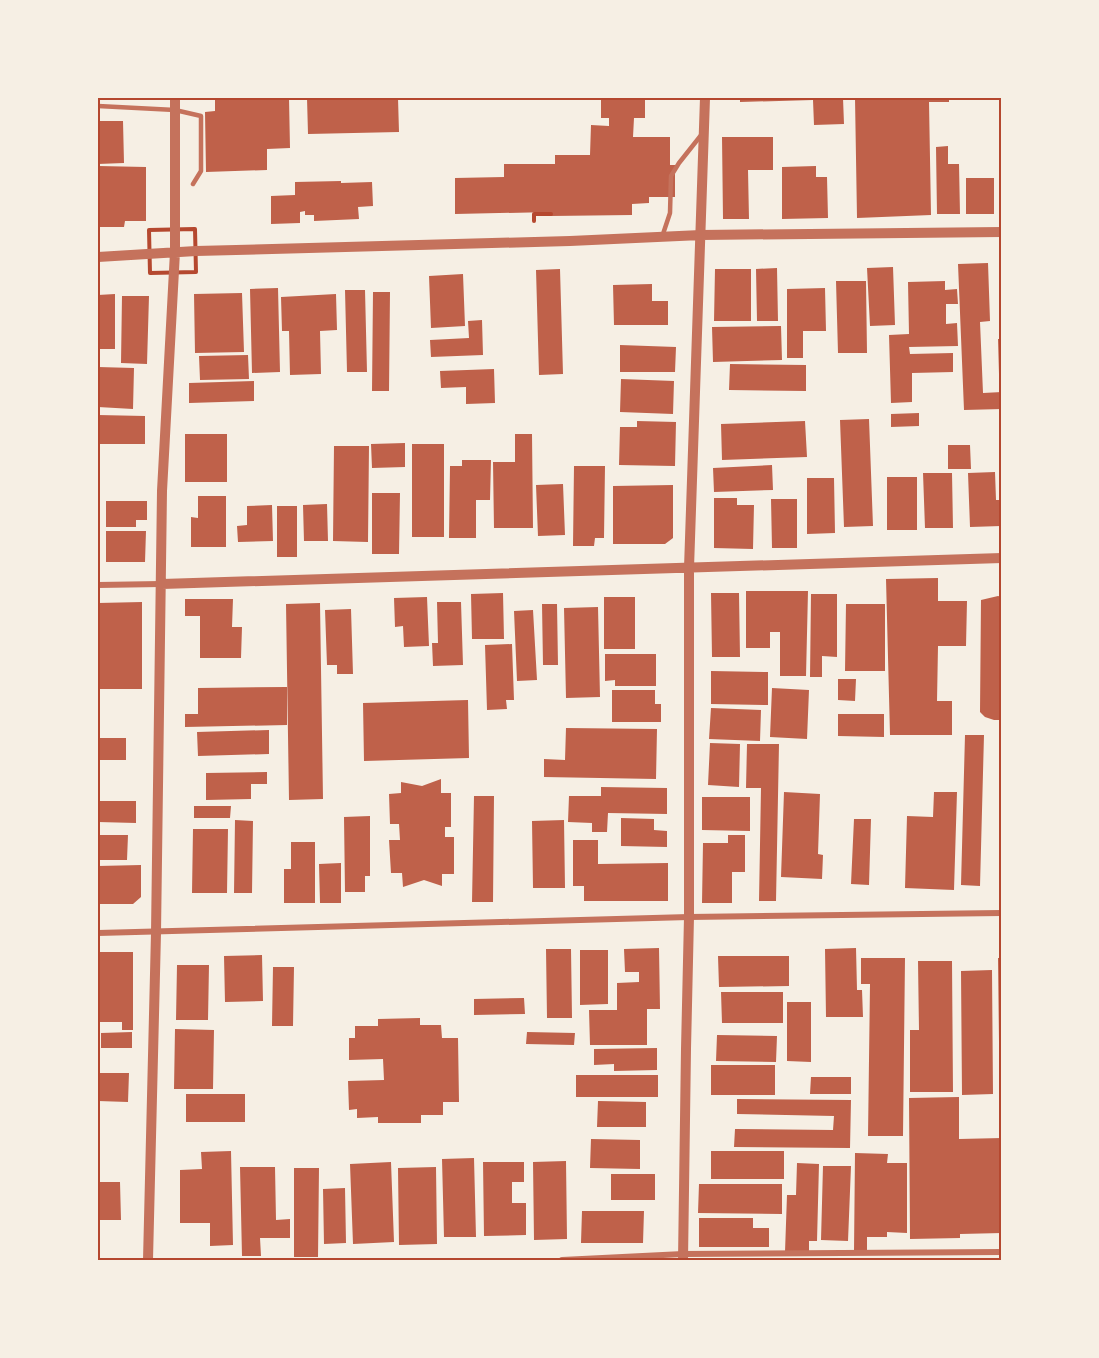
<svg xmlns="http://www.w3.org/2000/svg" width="1099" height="1358" font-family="'Public Sans',sans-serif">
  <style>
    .building { fill: #bf614a }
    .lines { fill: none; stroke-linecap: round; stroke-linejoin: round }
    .path { stroke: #b5482f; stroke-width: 4 }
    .service { stroke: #c5725c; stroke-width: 4.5 }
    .minor { stroke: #c5725c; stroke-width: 6 }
    .tertiary { stroke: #c5725c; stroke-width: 10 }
    .neatline { fill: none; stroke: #b5482f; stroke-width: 2 }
  </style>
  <rect width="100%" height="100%" fill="#f6efe4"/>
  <path class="building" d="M215,98H289L290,148L267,149V170L206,172L205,112L215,111Z
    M307,98H398L399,132L308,134Z
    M601,98H645V118H634L633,137H670V165H675V197H649V203L632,204V215L551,216V212L455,214V178L504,177V164H555V155H590L591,125L609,126V118H601Z
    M740,98H843L844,124L814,125L813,100L740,102Z
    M855,98H892V100H921V98H949V102H929L931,215L857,218Z
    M98,121H123L124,163L98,164Z
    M722,137H773V170H748L749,219H723Z
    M948,146V164H959L960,214H937L936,147Z
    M98,166L146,167V221H125L124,227H98Z
    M816,166V177H827L828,218L782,219V167Z
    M966,178H994V214H966Z
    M341,181V183L372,182L373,206L358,207L359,219L314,221V215H305V211L300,212V223L271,224V196L295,195V182Z
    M988,263L990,321L980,322L983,393L1002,392V409L964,410L958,264Z
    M893,267L895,325L870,326L867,268Z
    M777,268L778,321H757L756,269Z
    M560,269L563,374L539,375L536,270Z
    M715,269H751V321H714Z
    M463,274L465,326L431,328L429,276Z
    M836,281H866L867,353H838Z
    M945,281V290L957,289L958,304H946V324L957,323L958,346L909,347L910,354L953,353V372L912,373V402L891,403L889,335L909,334L908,282Z
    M652,284V301H668V325H614L613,285Z
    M278,288L280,372L252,373L250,289Z
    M825,288L826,331H803V358H787V289Z
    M345,290H365L367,372H347Z
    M373,292H390L389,391H372Z
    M242,293L244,352L195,353L194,294Z
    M115,294V349H98V295Z
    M336,294L337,330L320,331L321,374L290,375L289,331H282L281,297Z
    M122,296H149L147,364L121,363Z
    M482,320L483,355L431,357L430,340L469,338L468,321Z
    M781,326L782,360L713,362L712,327Z
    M998,339H1002V374H999Z
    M620,345L676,347L675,372H620Z
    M248,355L249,379L200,380L199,356Z
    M730,364L806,365V391L729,390Z
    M98,367L134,368L133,409L98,407Z
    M494,369L495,403L466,404V387L441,388L440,371Z
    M621,379L674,381L673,414L620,412Z
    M254,381V401L189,403V383Z
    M919,413V426L891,427V414Z
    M98,415L145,416V444H98Z
    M869,419L873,526L844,527L840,420Z
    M637,421L676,422L675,466L619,465L620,427H637Z
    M805,421L807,457L722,460L721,424Z
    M185,434H227V482H185Z
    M515,434H532L533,528H494L493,462H515Z
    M405,443V467L372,468L371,444Z
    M412,444H444V537H412Z
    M948,445H970L971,469H948Z
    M334,446H369L368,542L333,541Z
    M462,460H491L490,500H476V538H449L450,466H462Z
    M772,465L773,490L714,492L713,468Z
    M574,466H605L604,538H595L594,546H573Z
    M995,472L996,500H1000L1001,526L970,527L968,473Z
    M923,473H952L953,528H925Z
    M887,477H917V530H887Z
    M807,478H834L835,533L807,534Z
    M563,484L565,535L538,536L536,485Z
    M673,485V538L665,544H613V486Z
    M372,493H400L399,554H372Z
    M198,496H226V547H191V517L198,518Z
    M714,498H737V505H754L753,549L714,548Z
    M771,499H797V548H772Z
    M106,501H147V520H136V527H106Z
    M327,504L328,541H304L303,505Z
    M272,505L273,541L238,542L237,526L247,525V506Z
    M277,506H297V557H277Z
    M106,531H146L145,562H106Z
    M938,578V601H967L966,646H938L937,701H952V735H890L886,579Z
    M746,591H808L806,676H780V632H770V648H746Z
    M503,593L504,639H472L471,594Z
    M711,593H739L740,657H712Z
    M811,594H837V657L822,656V677H810Z
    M998,596L1002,597V720H994L985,717L980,712L981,600Z
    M427,597L429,646L404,647L403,626L395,627L394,598Z
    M604,597H635V649H604Z
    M185,599H233L232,627H242L241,658H200V616H185Z
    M142,602V689H98V603Z
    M437,602H461L463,665L433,666L432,643H438Z
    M320,603L323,799L289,800L286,604Z
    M542,604H557L558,665H543Z
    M846,604H885V671H845Z
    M598,607L600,697L566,698L564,608Z
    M351,609L353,674H337V665H327L325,610Z
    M533,610L537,680L517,681L514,611Z
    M512,644L514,700H506L507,709L487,710L485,645Z
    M605,654H656V686H615V680L605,681Z
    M711,671L768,672V705L711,704Z
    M838,679H856L855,701L838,700Z
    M287,687V725L185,727V714H198V688Z
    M772,688L809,690L807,739L770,737Z
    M612,690H655V704H661V722H612Z
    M468,700L469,758L364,761L363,703Z
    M711,708L761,710L760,741L709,739Z
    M838,714H884V737L838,736Z
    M566,728L657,729L656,779L544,777V759L565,760Z
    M269,730V754L198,756L197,732Z
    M965,735H984L980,886L961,885Z
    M98,738H126V760H98Z
    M710,743L740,744L739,787L708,785Z
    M747,744H779L776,901H759L761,788H746Z
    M267,772V784H251V799L206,800V773Z
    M441,779V793H451V827H445V837H454V874H442V886L424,880L403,887L402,873H391L389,840H400L399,824H390L389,794L401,793V782L422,786Z
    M601,787L667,788V814L608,813L607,832H592V823L568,822L569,796H601Z
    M784,792L820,794L818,854L823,855L822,879L781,877Z
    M934,792H957L954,890L905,888L907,816L933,817Z
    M474,796H494L493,902H472Z
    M702,797H750V831L702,830Z
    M98,801H136V823L98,822Z
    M194,806H231L230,818H194Z
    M370,816V876H365V892H345L344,817Z
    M621,818L654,819V830L667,831V847L621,846Z
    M854,819H871L869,885L851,884Z
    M235,820L253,821L252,893H234Z
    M564,820L565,888H533L532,821Z
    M193,829H228L227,893H192Z
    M98,835H128L127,860H98Z
    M728,835H745V872H732V903H702L703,843H728Z
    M573,840H598V864L668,863V901H584V886H573Z
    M291,842H315V903H284V869H291Z
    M341,863V903H320L319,864Z
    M141,865V897L133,904H98V866Z
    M659,948L660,1009H647V1045H590L589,1010H617V983L639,982V972H625L624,949Z
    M856,948L857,990H862L863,1017H826L825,949Z
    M546,949H571L572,1018H547Z
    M580,950H608V1004L580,1005Z
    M98,952H133V1030H122V1022H98Z
    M262,955L263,1001L225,1002L224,956Z
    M718,956H789V986L719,987Z
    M861,958H905L903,1136H868L870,984H861Z
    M998,958H1002V1042H999Z
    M918,961H952L953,1092H910V1030H919Z
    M177,965H209L208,1020H176Z
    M273,967H294L293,1026H272Z
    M992,970L993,1094L962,1095L961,971Z
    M721,992H783V1023H722Z
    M524,998L525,1014L474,1015V999Z
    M787,1002H811V1062L787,1061Z
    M420,1018V1025H441L442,1038H458L459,1102H443V1115H421V1123H378V1117L357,1118V1109L349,1110L348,1081L384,1080L383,1059L349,1060V1038H355V1026H378V1019Z
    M175,1029L214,1030L213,1089H174Z
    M132,1032V1048H101V1033Z
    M527,1032L575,1033L574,1045L526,1044Z
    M717,1035L777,1036L776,1062L716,1061Z
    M657,1048V1070L614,1071V1064L594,1065V1049Z
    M711,1065H775V1095H711Z
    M98,1073H129L128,1102L98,1101Z
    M576,1075H658V1097H576Z
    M811,1077H851V1094H810Z
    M186,1094H245V1122H186Z
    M959,1097V1139L1002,1138V1233L960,1234V1238L910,1239L909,1098Z
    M737,1099L851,1100L850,1148L734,1147L735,1129L833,1130L834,1116L737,1114Z
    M598,1101L646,1102V1127H597Z
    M591,1139L640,1140V1169L590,1168Z
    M231,1151L233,1245L210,1246V1223H180V1170L202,1169L201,1152Z
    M711,1151H784V1179H711Z
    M855,1153L888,1154L887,1163H907V1233L887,1232V1237H867V1251H854Z
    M474,1158L476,1237H444L442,1159Z
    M566,1161L567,1239L534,1240L533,1162Z
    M391,1162L394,1242L353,1244L350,1164Z
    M483,1162H524V1182H512V1203H526V1235L484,1236Z
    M797,1163L819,1164L817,1241H809V1252H785L787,1195H796Z
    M823,1166H851L848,1241L821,1240Z
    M240,1167H275L276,1220L290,1219V1238H260L261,1256H242Z
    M436,1167L437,1244L399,1245L398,1168Z
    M294,1168H319L318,1257H294Z
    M611,1174H655V1200H611Z
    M98,1182H120L121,1220H98Z
    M699,1184H782V1214L698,1213Z
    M345,1188L346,1243L324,1244L323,1189Z
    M582,1211H644L643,1243H581Z
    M699,1218H753V1228H769V1247H699Z"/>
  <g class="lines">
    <path class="path" d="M534,221V214H551
      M195,229L196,272L150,273L149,230Z"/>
    <path class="service" d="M98,106L175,110L201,116V171L193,184
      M662,237L670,213L671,176L679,163L702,134"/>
    <path class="minor" d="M98,585L161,584
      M98,933L689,917L1002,913
      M562,1260L683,1254L1002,1252"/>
    <path class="tertiary" d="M98,257L196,251L570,241L701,235L1002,232
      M162,584L1002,558
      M148,1260L156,933L162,491L175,252V98
      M683,1260L686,1049L689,917V568L705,98"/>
  </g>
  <rect width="1099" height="1358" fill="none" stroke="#f6efe4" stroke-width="198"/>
  <rect x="99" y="99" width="901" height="1160" class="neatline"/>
</svg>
